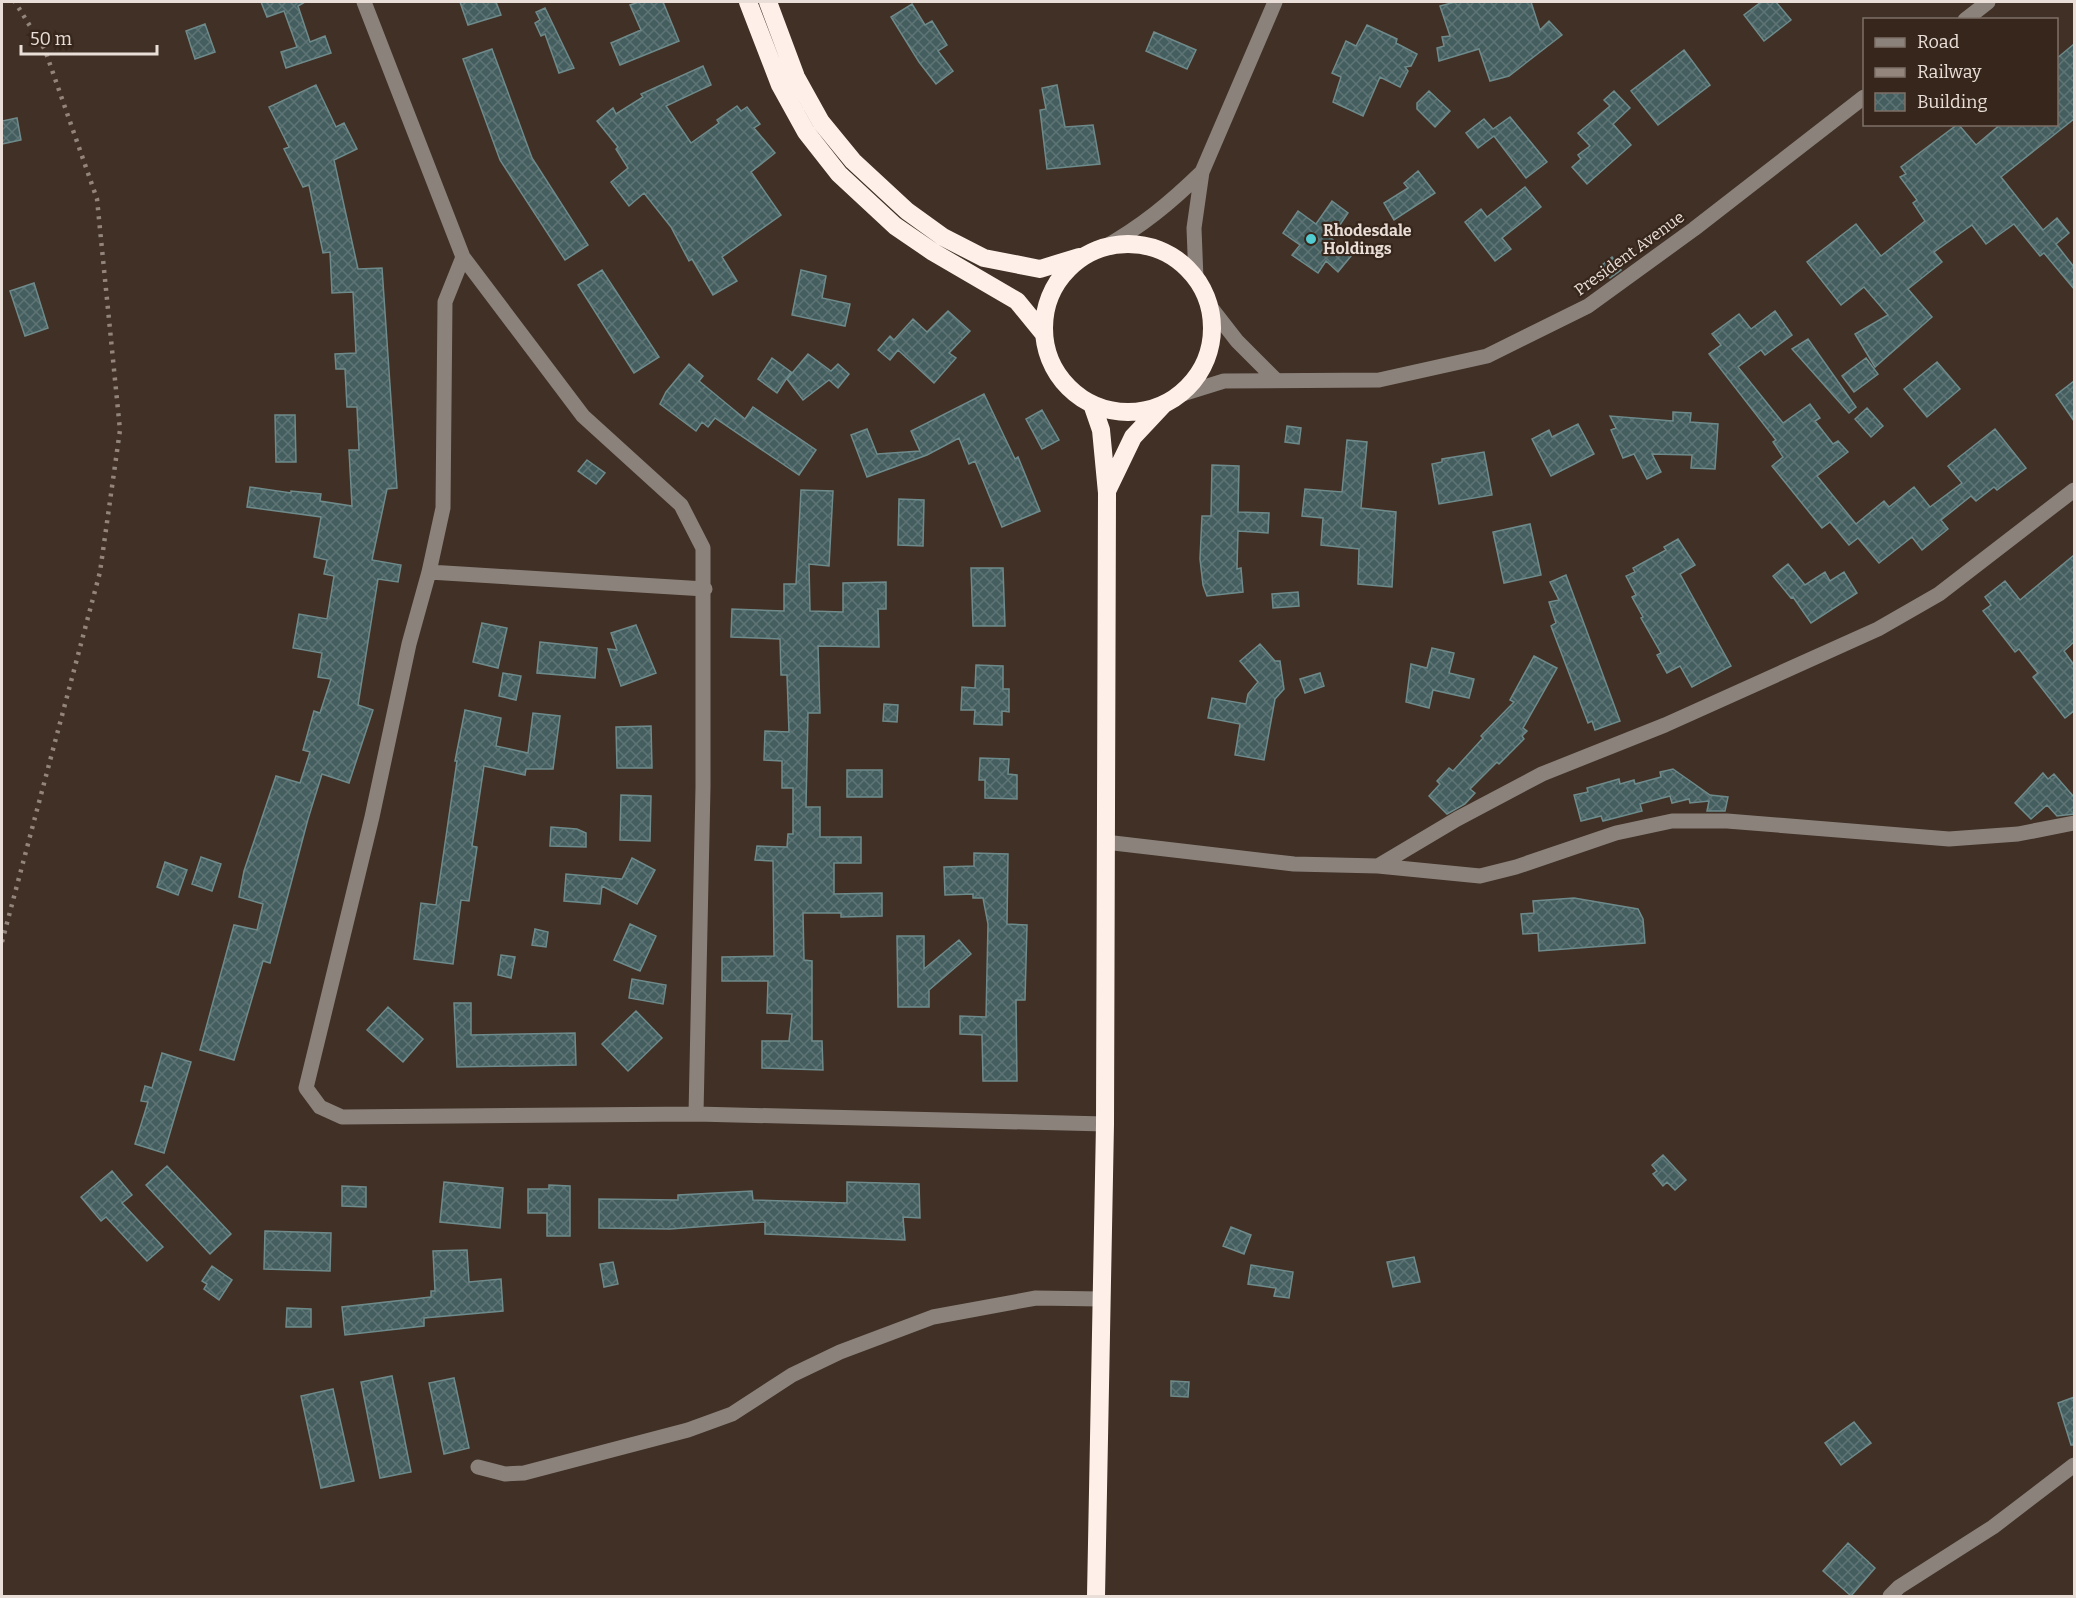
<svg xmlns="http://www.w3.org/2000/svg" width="2076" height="1598" font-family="Bitter,serif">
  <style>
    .building { fill: url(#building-cross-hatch); stroke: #6f8a8b; stroke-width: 1.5 }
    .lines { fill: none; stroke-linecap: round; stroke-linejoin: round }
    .minor { stroke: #8b827c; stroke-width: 15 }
    .highway { stroke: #fef0e8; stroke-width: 18 }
    .rail { stroke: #93857c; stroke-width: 4.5; stroke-dasharray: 3 6; stroke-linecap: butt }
    .poi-dot { fill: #52ccd0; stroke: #36261b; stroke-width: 2 }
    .labels { text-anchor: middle; stroke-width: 4.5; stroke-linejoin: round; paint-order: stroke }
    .poi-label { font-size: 16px; font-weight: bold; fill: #eadfd8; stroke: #36261b; text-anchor: start }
    .street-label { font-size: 16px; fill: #eadfd8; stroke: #36261b }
  </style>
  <defs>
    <pattern id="building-cross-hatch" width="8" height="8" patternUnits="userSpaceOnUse" patternTransform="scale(1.5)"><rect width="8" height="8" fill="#445e5f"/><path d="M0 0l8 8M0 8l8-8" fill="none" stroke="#5f7575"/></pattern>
  </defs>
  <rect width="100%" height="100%" fill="#403025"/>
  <path class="building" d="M261,2H305L298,6L310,42L325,36L331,53L286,68L281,52L297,47L284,11L267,17Z
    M460,2H496L501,15L468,25Z
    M639,2H663L679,41L620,65L611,43L641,30L630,5Z
    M1455,2H1531L1540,30L1549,21L1562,35L1509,76L1490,81L1479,49L1439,61L1437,48L1444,46L1442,37L1450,36L1440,6Z
    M1761,2H1776L1791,20L1764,41L1744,15Z
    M912,4L925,25L932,21L947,45L938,51L953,71L936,84L919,62L891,17Z
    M545,8L574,68L559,73L545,34L541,36L535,23L540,20L536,12Z
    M205,24L215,52L195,59L186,31Z
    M1367,25L1397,39L1396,43L1417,54L1411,66L1405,67L1408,71L1400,87L1380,77L1363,116L1333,102L1341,77L1332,73L1346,41L1356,46Z
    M1154,32L1196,50L1187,69L1146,51Z
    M2074,44V119L2001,177L2043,230L2057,218L2069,233L2056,244L2074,267V289L2044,253L2040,256L2014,224L1986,244L1972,225L1934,252L1942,262L1908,289L1932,317L1875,367L1855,334L1888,315L1864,287L1841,305L1807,262L1856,224L1881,256L1925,221L1913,203L1917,200L1900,177L1906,174L1901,167L1958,124L1976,145L2001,124H2056V59Z
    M492,49L532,158L588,245L565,260L500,160L463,59Z
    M1684,50L1710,85L1658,125L1631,91Z
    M703,66L711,85L666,106L691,143L719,123L717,120L737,106L741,111L747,107L760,124L754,128L775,153L751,172L781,215L722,257L737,281L713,295L692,259L689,261L671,227L644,193L629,206L611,182L628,168L616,149L618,147L597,121L613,108L616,114L643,97L641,94Z
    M316,85L336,127L344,123L357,149L334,160L358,269L382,268L397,488L387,489L372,560L401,565L398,582L378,579L358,705L373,710L349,783L322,774L308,819L270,963L263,961L234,1060L200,1050L234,925L257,930L263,904L239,897L244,871L276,776L300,783L310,752L303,750L314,711L320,713L331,679L318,677L322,653L293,648L299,614L327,619L334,576L324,574L327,560L314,557L321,517L247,507L250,487L291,493V491L321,494L320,501L352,506L349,450H359L357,407H347L345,369H336L335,354L356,353L353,292L332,293L330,252L323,253L309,185L303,187L284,149L289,147L269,107Z
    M1057,85L1065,127L1093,125L1100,164L1047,169L1040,110L1046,109L1042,88Z
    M1429,91L1450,111L1435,127L1417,109V103Z
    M1614,91L1630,108L1613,124L1631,145L1587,184L1572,167L1581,159L1578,155L1590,146L1578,133L1610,106L1604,100Z
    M1510,117L1547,162L1526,178L1494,136L1478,148L1466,133L1484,119L1493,129Z
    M17,118L21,140L2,144V121Z
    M1418,171L1435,193L1394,220L1384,203L1408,188L1404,183Z
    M1525,187L1541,207L1502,238L1511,249L1495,261L1465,222L1481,209L1487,217Z
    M1332,201L1348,213L1331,238L1351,256L1338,272L1326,261L1318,273L1292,255L1300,245L1283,233L1298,211L1316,224Z
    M1612,257L1621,270L1610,278L1601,266Z
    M602,270L659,357L634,373L578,285Z
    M801,270L826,276L822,298L850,304L845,326L792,315Z
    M34,283L48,328L25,336L10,291Z
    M948,311L970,331L949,353L956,358L934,383L898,350L890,360L878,350L890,336L894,340L913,319L927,332Z
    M1775,311L1792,335L1765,355L1761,350L1738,367L1783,423L1810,404L1820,418L1815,421L1833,444L1838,441L1848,452L1817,476L1856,524L1884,501L1889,507L1914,487L1930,507L1962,483L1948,466L1995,429L2026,468L1997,490L1994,487L1976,501L1971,496L1941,520L1948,529L1922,550L1912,537L1879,563L1858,538L1849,545L1830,522L1822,528L1772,466L1783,457L1773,442L1776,440L1709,354L1721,345L1712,334L1739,314L1751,329Z
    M1808,339L1856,407L1849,413L1792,349Z
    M808,354L831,371L838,364L849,374L838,388L829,380L803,400L787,379Z
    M772,358L791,372L777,393L758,379Z
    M1866,358L1878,374L1854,392L1842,376Z
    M1937,362L1960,389L1927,417L1904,389Z
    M689,364L703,376L699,381L745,419L753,407L816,450L799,475L715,418L708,427L702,422L696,431L660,404L666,392Z
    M2074,381V421L2056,395Z
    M984,394L1015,459L1018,457L1040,511L1002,527L975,461L969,464L959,438L927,455L867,477L851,435L867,429L877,454L920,451L911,431Z
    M1867,408L1883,426L1871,437L1855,419Z
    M1042,410L1059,440L1042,449L1026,419Z
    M1673,412L1691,413L1690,422L1718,424L1715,469L1691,468L1692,455L1652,454L1661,472L1647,479L1634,454L1623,458L1611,430L1616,428L1610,416L1673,421Z
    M275,415H295L296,462H276Z
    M1578,424L1594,454L1551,476L1532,439L1549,430L1552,437Z
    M1287,426L1301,428L1299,444L1285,442Z
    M1347,440L1367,442L1361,508L1396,512L1392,587L1358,584L1359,549L1321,545L1323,518L1302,516L1305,489L1342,492Z
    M1484,452L1492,495L1439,504L1432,464L1442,462V459Z
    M587,460L605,473L596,484L578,471Z
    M1212,465L1239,466L1238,512L1269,513L1268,533L1238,531L1237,569L1241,568L1243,592L1207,596L1203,585L1200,559L1202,516H1211Z
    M801,490L833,491L829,566L809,564L810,611L843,612V583L886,582V609H878L879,647L818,646L820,713H808L806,807H820V837H861V863H834V894L882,893V916L841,917V913H803L804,960L812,961V1041H822L823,1070L762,1068V1041H789L792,1014L767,1013L768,981H722V957L774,956L773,861L755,860L757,846L787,847L788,834H793V788H782V761L764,760L765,731L789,732L787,675H781L780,639L731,637L732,609L784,611V584H796Z
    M899,499L924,500L923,546L898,545Z
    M1530,524L1541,575L1504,583L1493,532Z
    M1678,539L1695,565L1680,574L1731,666L1692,687L1680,666L1667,673L1657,655L1661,653L1641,618L1643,617L1632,597L1636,595L1626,576L1635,572L1633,568L1666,550L1664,547Z
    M2074,555V642L2064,651L2074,665V711L2065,718L2033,677L2038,673L2019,649L2015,652L1983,611L1991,605L1985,597L2005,581L2020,600Z
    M1788,564L1805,585L1825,572L1830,581L1844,572L1857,593L1811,623L1793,597L1791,598L1773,576Z
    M971,568H1003L1005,626H973Z
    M1566,575L1620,721L1595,730L1592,721L1588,723L1551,626L1556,623L1549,602L1559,600L1550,582Z
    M1298,592L1299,606L1273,608L1272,594Z
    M482,623L507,628L498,668L473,662Z
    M636,625L656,673L621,686L608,649L617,650L611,633Z
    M540,642L597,648L595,678L537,673Z
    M1260,644L1275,661H1280L1284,689L1275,699L1264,760L1235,755L1240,724L1208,718L1212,698L1246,704L1248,694L1258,682L1240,661Z
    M1432,648L1454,653L1449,673L1474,679L1469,698L1433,690L1429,708L1406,702L1411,664L1427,668Z
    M1534,656L1557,668L1523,728L1527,731L1522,736L1524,739L1499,764L1497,762L1470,789L1475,793L1465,804L1447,814L1429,796L1440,784L1437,781L1449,768L1453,771L1483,738L1481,736L1514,702L1510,700Z
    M976,665L1003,666V689H1009V712L1002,711V725L974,724L975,710H961L962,687L975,688Z
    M503,673L521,676L516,700L499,696Z
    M1320,673L1324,686L1305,693L1300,679Z
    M884,704L898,705L897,722L883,721Z
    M465,710L501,718L496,746L528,753L533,713L560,716L553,769H526L525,775L484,766L472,846L477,847L469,901L461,900L453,964L414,959L421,903L436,905L457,761H455Z
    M651,726L652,768H617L616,727Z
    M980,758L1009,759L1008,774L1017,775V799L985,798V780H979Z
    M1673,769L1710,795L1728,797L1725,811H1707L1709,801L1690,803L1689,799L1672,803L1670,796L1640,804L1642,811L1603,821L1601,816L1581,821L1574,795L1588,792L1587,788L1619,779L1620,784L1634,780L1635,784L1661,777L1660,772Z
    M847,770H882V797H847Z
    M2043,773L2048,779L2054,774L2074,797V814L2057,816L2047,805L2031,819L2015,803Z
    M621,795L651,796L650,841L620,840Z
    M551,827L577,829L586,833V847L550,846Z
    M974,853L1008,854L1007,924L1027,925L1025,1000H1016L1017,1081H983L982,1035L960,1034V1016L986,1017L988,924L983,898H973V894L945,895L944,867L974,866Z
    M201,857L221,864L212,891L192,884Z
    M632,858L655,870L637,904L602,886L600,904L564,901L566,874L622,879Z
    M165,862L187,870L178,895L157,887Z
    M1574,898L1638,909L1643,919L1645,943L1539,951L1538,933L1523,934L1521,914L1534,913L1533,901Z
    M630,924L656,936L640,971L614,960Z
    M535,929L548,932L546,947L532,945Z
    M897,936H924V969L959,940L971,954L929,990V1007H898Z
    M501,955L515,957L511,978L498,975Z
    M632,979L666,985L663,1004L629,998Z
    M454,1003H471V1035L575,1033L576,1065L457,1067Z
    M388,1007L423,1039L403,1062L367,1030Z
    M636,1011L662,1038L628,1071L602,1044Z
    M162,1053L191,1062L164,1153L135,1144L148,1102L141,1101L145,1086L152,1088Z
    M1663,1155L1686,1180L1675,1190L1667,1182L1663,1186L1653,1174L1657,1171L1652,1165Z
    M167,1166L231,1234L210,1254L146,1185Z
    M112,1171L132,1195L122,1203L163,1247L147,1261L106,1217L101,1221L81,1197Z
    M444,1182L503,1188L500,1228L440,1222Z
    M847,1182L919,1184L920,1218L903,1217L905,1240L765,1234V1222L670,1229L599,1228V1199L678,1200V1195L752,1191L753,1200L847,1203Z
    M549,1185L570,1186V1236H547V1213H528V1189H549Z
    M342,1186L366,1187V1207L342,1206Z
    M1231,1227L1251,1235L1244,1254L1223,1246Z
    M265,1231L331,1233L330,1271L264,1269Z
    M467,1250L469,1282L501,1279L503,1311L424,1318V1326L345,1335L342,1307L431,1297V1291H435L433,1251Z
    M1414,1257L1420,1282L1393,1287L1387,1262Z
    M613,1262L618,1284L604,1287L600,1264Z
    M1251,1265L1293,1272L1289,1298L1274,1296L1276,1288L1248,1284Z
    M212,1266L232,1280L219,1300L204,1289L207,1284L202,1281Z
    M287,1308L311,1309V1327H286Z
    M392,1376L411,1472L380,1478L361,1382Z
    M454,1378L469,1448L444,1454L429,1383Z
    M1171,1381L1189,1382L1188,1397L1171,1396Z
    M333,1389L354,1481L321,1488L301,1396Z
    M2074,1397V1445H2071L2058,1403Z
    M1854,1422L1871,1443L1841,1465L1825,1443Z
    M1848,1543L1875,1568L1851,1596L1823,1571Z"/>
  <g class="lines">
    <path class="minor" d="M364,2L463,257L445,302L443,508L429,572L409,644L372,817L306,1088L320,1107L342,1117L696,1114L1105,1124
      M1965,20L1988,2
      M1103,248C1141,227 1170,203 1202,172
      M463,257L583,416L681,505L703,548V787L696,1114
      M1196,279L1194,228L1202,172L1275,2
      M1209,305L1237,341L1276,380
      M1179,395L1224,381L1379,380L1487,356L1588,306L1694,229L1864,97
      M429,572L705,589
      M1105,842L1294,864L1378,866L1457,819L1542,774L1665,725L1878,629L1939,594L2074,490
      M1378,866L1480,876L1516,867L1616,833L1672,821H1727L1949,839L2018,834L2074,823
      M478,1467L505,1474L524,1473L688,1430L732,1414L792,1375L840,1352L933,1317L1036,1298L1101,1299
      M1890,1596L1899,1587L1993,1527L2074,1465"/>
    <path class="highway" d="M748,2L780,85L806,132L839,174L895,226L933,252L1017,301L1044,334
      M768,2L796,77L821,122L853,161L907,211L943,237L984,258L1040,269L1079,257
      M1044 328a84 84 0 1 1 168 0a84 84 0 1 1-168 0Z
      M1092,404L1101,430L1107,493L1105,1124L1096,1596
      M1107,491L1133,437L1163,405"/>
    <path class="rail" d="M2,942L100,572L120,430L97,199L45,50L15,2"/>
  </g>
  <circle class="poi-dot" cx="1311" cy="239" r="6"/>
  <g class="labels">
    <g class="poi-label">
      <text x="1323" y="236">Rhodesdale<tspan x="1323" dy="18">Holdings</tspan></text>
    </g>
    <g class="street-label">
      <text transform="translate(1629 253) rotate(-36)" y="6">President Avenue</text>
    </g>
  </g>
  <rect width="2076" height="1598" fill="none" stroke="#eadfd8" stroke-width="6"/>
  <rect x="1863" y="18" width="195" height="108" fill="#36261b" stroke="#7e7067" stroke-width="1.5"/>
  <rect x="1875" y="38" width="30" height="9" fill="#8b827c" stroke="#7e7067" stroke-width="1.5"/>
  <text x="1917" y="48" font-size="18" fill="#eadfd8">Road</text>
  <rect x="1875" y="68" width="30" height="9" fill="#93857c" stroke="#7e7067" stroke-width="1.5"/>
  <text x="1917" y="78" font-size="18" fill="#eadfd8">Railway</text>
  <rect x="1875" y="93" width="30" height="18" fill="url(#building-cross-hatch)" stroke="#7e7067" stroke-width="1.5"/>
  <text x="1917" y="108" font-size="18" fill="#eadfd8">Building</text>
  <path d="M21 45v9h136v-9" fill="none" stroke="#eadfd8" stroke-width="3"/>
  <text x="30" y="45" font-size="18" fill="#eadfd8" stroke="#36261b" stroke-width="4.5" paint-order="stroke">50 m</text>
</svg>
